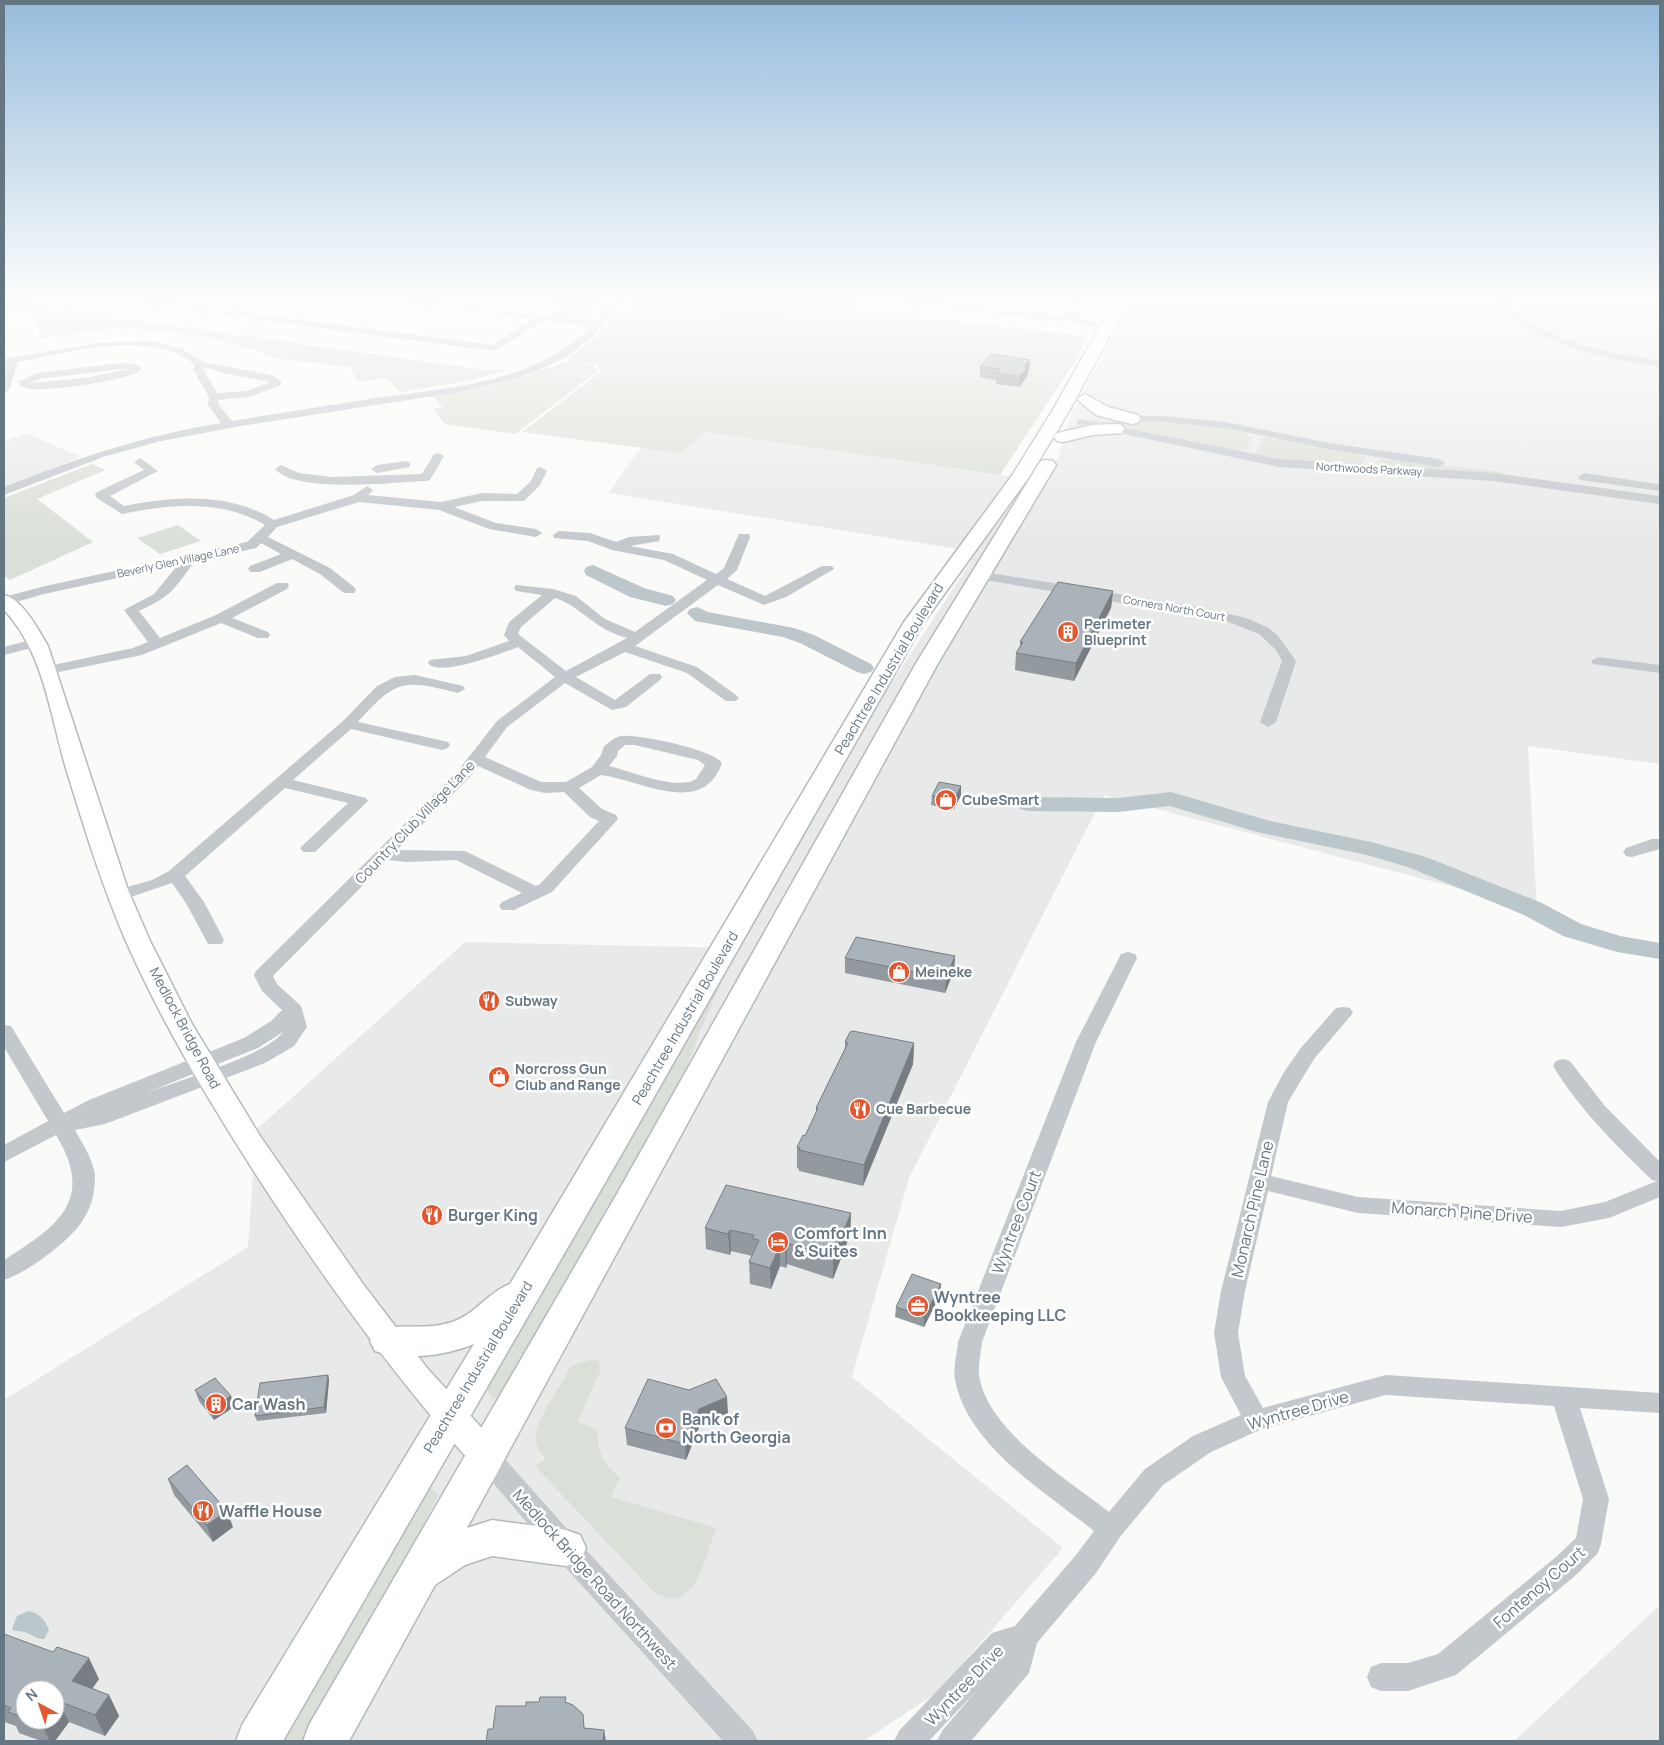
<svg xmlns="http://www.w3.org/2000/svg" width="1664" height="1745" font-family="Manrope,sans-serif">
  <style>
    .built { fill: #e8e9e9; fill-rule: evenodd }
    .green { fill: #dadfd7 }
    .water { fill: #bbc7cb }
    .lines { fill: none; stroke-linecap: round; stroke-linejoin: round }
    .stream { stroke: #bbc7cb; stroke-width: 2.5 }
    .river { fill: #bbc7cb; fill-rule: evenodd }
    .major-casing { stroke: #b5babe; stroke-width: 3 }
    .highway-casing { stroke: #b4b9bd; stroke-width: 3 }
    .minor { fill: #c3c8cc; fill-rule: evenodd }
    .major { fill: #fff; fill-rule: evenodd }
    .highway { fill: #fff; fill-rule: evenodd }
    .wall { fill: #929a9f; fill-rule: evenodd }
    .shaded-wall { fill: #777d82 }
    .building { fill: #aab3b9; stroke: #777d82 }
    .labels { text-anchor: middle; stroke-width: 5; stroke-linejoin: round; paint-order: stroke }
    .far-street-label { font-size: 11px; fill: #657683; stroke: #fff }
    .poi-label { font-size: 14px; font-weight: bold; fill: #657683; stroke: #fff; text-anchor: start }
    .street-label { font-size: 14px; fill: #657683; stroke: #fff }
    .near-street-label { font-size: 16px; fill: #657683; stroke: #fff }
    .near-poi-label { font-size: 16px; font-weight: bold; fill: #657683; stroke: #fff; text-anchor: start }
  </style>
  <rect width="100%" height="100%" fill="#fafaf8"/>
  <path class="built" d="M1131,302H1660V764L1528,746L1537,909L1104,795L909,1178L852,1377L1063,1548L938,1692L864,1741H4V1400L248,1247L256,1130L465,942L735,948L868,719L977,552L609,493L641,447L681,453L706,432L1041,481L1055,467L1070,417ZM25,1690H55V1720H25Z
    M26,433L81,457L4,487V442Z
    M1660,1605V1741H1514Z"/>
  <path class="green" d="M4,302H33L49,308L484,370L502,369L506,371L466,381L400,392L387,378L358,382L350,367L282,359L210,337L123,328L40,338L35,314L4,317Z
    M538,302H602L590,318L578,319L544,316L559,305Z
    M628,302H857L855,309L1084,336L1080,354L1000,475L706,432L681,453L522,432L601,372L597,365L566,359C592,346 609,323 628,302Z
    M568,360L594,366L598,372L590,377L549,372L589,378L515,434L445,424L433,409L443,407L431,395C479,388 524,380 568,360Z
    M1097,420C1136,423 1220,418 1252,437L1247,449L1236,451L1090,421Z
    M1274,437L1356,453L1366,457L1361,466L1350,467L1264,457L1255,454L1263,438Z
    M1381,459L1497,471L1508,475L1380,466L1377,463Z
    M92,464L105,470L37,499L93,542L10,580L4,576V498Z
    M178,525L201,541L160,554L137,538Z
    M723,962L730,963L700,1031L682,1081L505,1396L493,1399L486,1389V1383Z
    M590,1360L599,1361L600,1372L577,1422L598,1430C596,1449 604,1467 620,1477L611,1497L716,1528C705,1557 694,1621 652,1590L535,1466L546,1459C540,1452 535,1445 536,1435C537,1419 563,1382 571,1366Z
    M427,1489L434,1490L438,1495C398,1579 349,1660 302,1741H270L396,1521Z"/>
  <path class="water" d="M711,302H799C795,309 788,319 780,322C771,327 724,325 717,320L718,314Z
    M28,1611C39,1613 45,1619 49,1630L44,1639C34,1640 30,1630 14,1631L12,1629L17,1616Z"/>
  <g class="lines">
    <path class="stream" d="M4,306L69,314"/>
    <path class="river" d="M593,565L644,588L673,596L676,600L673,604L666,606L630,597L586,575L584,571L586,567Z
      M697,607L708,612L794,628L814,635L871,664L874,668L871,672L864,674L857,672L800,643L783,637L695,621L687,613L690,609Z
      M1171,792L1270,821L1371,842L1426,857L1542,903L1581,924L1620,936L1660,943V959L1617,952L1563,936L1524,915L1408,867L1367,855L1257,832L1170,806L1118,812L1028,811L1020,809L1016,804L1020,799L1028,797L1118,798Z"/>
    <g class="major-casing">
      <path id="major" d="M4,595C23,600 38,629 48,646L128,890L150,941L192,1024L260,1136L363,1284L427,1368L499,1447L504,1457L499,1467L487,1471L475,1467C393,1375 322,1277 255,1173C207,1098 161,1021 125,939C101,883 83,824 65,765C50,713 43,651 4,610Z"/>
    </g>
    <g class="highway-casing">
      <path id="highway" d="M1114,302H1128L1068,413L1029,477L924,622L624,1150L283,1741H236L242,1725L474,1344C444,1356 405,1361 375,1351L370,1341L375,1331C400,1322 427,1331 452,1322C475,1315 488,1292 510,1284L904,622L1011,477L1051,413Z
        M1085,394L1108,407L1138,415L1140,419L1138,423L1132,424L1096,415L1077,399Z
        M1116,424L1122,425L1124,429L1122,433L1093,435L1063,442L1057,441L1054,437L1057,433L1093,425Z
        M1047,460L1053,461L1056,465L937,665L467,1528L492,1520L566,1530L580,1535L586,1548L580,1561L566,1566L492,1556L465,1565L435,1585L349,1741H303L309,1725L614,1199L915,665L1038,465L1041,461Z"/>
    </g>
    <path class="minor" d="M141,302H167L492,345L533,319L413,305L408,302C455,301 501,313 548,315C559,316 567,302 579,302V306L562,317L596,321L613,302H623L593,336L567,357L535,372L510,380L453,393L241,426L161,441L106,456L4,495V487C75,459 145,435 221,423L208,405L209,397L193,369L195,365C152,328 69,353 18,362L9,390L4,393V375L7,364L4,365V359L99,343L153,341L182,349L204,362L271,375L281,381V385L249,397L218,400L219,405L232,421C279,413 327,406 375,398C449,388 536,383 591,326L545,321L494,351L146,305ZM210,368L223,373L270,382L247,391L217,393L203,369Z
      M901,302H931L1060,315L1075,311L1077,307L1072,302H1082L1087,307L1081,315L1075,317L1111,328L1106,331L1065,320L1049,321L906,305Z
      M1499,302H1509C1545,343 1609,352 1660,361V367C1609,360 1532,345 1499,302Z
      M120,363L136,364L142,369C131,381 49,391 31,389C25,389 21,386 18,382L38,373ZM120,369H128L85,378L31,383L40,379Z
      M1116,416H1163L1225,422L1329,443L1439,459L1445,463L1439,467L1329,449L1225,428L1163,422L1112,421L1110,419Z
      M1081,419L1279,459L1493,473L1660,496V504L1493,481L1279,467L1077,424V420Z
      M438,453L444,456L430,480L426,481C394,482 297,494 275,469L281,465L299,473L331,477L422,474L434,454Z
      M140,458L158,471L110,496L124,506C174,496 229,492 274,520L354,495L367,486L373,490L368,495L441,502L482,493L517,494L531,481L537,468L541,467L547,471L540,485L524,501H482L454,507L496,523L536,529L542,533L536,537L489,529L439,510L359,502L277,527L268,537L330,568L354,587L356,590L354,593H344L320,574L292,559L260,572H250L248,569L250,566L281,554L261,543L256,548L194,562C174,590 171,596 139,611L160,638L216,615L277,583H287L289,586L287,589L232,618L268,632L270,635L268,638H258L221,623L142,655L49,674L44,673L42,670L44,667L133,648L148,642L124,610L154,594L178,565L44,594L6,605H4V597L41,587L247,542L265,525C222,499 169,504 122,514L97,498L95,495L97,492L144,470L134,462Z
      M406,461L410,463V467L377,473L371,469L377,465Z
      M1584,473L1657,484L1660,485V491L1580,480L1578,477Z
      M559,531L590,533L616,542L629,537L659,535L660,538L659,541L630,546L673,554L716,574L724,568L739,534H749L750,537L737,570L727,579L765,596L822,566H832L834,569L786,597L764,605L718,585L635,646L697,667L736,695L739,698L736,701H726L687,673L625,652L576,677L615,700L650,674H660L662,677L660,680L626,707L612,710L565,683L507,727L485,757L541,782H566L592,767L601,755L604,746C610,742 615,737 621,736C638,734 712,749 722,763C703,818 640,780 601,775L579,788L602,809L616,815L618,819L552,892L514,910H502L499,906L502,902L522,893L456,860L407,862L388,860L273,976L277,984L301,1006L307,1027L294,1046L265,1063L105,1124L75,1130C82,1143 94,1161 95,1176C95,1192 92,1206 83,1220C70,1241 27,1273 4,1280V1260C57,1226 96,1201 56,1135L4,1162V1145L48,1121L4,1047V1025L11,1026L64,1113L89,1100L244,1038L271,1021L282,1010L262,991L254,975L256,971L457,772L497,721L555,677L518,647C502,653 439,678 428,663L430,660L466,656L509,641L504,635L509,622L542,595L516,591L514,588L516,585L553,589L576,596L605,619L635,632L707,580L664,560L612,550L588,541L554,538L553,535ZM555,598C582,607 595,630 627,638L566,671L518,634L521,627ZM625,745H635L698,760L705,765L696,779C677,791 630,771 609,766L617,756L618,751ZM478,766L531,790L545,793L564,792L590,817L599,821L540,884L536,886L465,851L397,850L469,778ZM283,1032C267,1055 178,1081 148,1092L258,1048Z
      M979,571L1203,608L1246,618L1269,628L1278,636L1296,661L1276,722L1268,727L1260,722L1282,661L1276,650L1259,634L1226,621L974,578L972,575Z
      M38,638L45,642L43,645L4,655V647Z
      M1598,657L1660,665V673L1593,664L1591,661Z
      M415,675L463,686L465,689L458,693C404,680 397,678 358,722L448,742L450,745L448,748L442,750L351,729L293,780L366,798L368,801L315,852H303L300,848L348,803L285,788L185,876L204,902L224,940L222,944H208L186,903L172,883L125,899H113L110,895L113,891L152,880L169,871L343,721L377,686L395,677Z
      M1652,839H1660V849L1632,857L1626,856L1623,852L1626,848Z
      M1128,952L1135,954L1137,958L1096,1042L982,1342C981,1353 977,1369 980,1380C991,1433 1068,1480 1109,1512L1145,1469L1193,1436L1241,1415L1221,1377L1214,1333L1221,1291L1268,1102L1284,1072L1300,1049L1336,1008L1343,1007L1350,1008L1353,1013L1314,1059L1288,1102L1271,1176L1358,1197L1561,1211L1605,1202L1657,1181L1652,1180C1616,1145 1579,1109 1553,1066L1556,1061L1563,1059L1570,1061L1604,1105L1660,1162V1197L1609,1218L1561,1227L1358,1213L1268,1191L1245,1291L1238,1333L1245,1376L1263,1408L1386,1375L1660,1393V1413L1580,1408L1609,1499L1601,1544L1598,1553L1576,1575L1456,1675L1408,1691H1381L1371,1687L1367,1677L1371,1667L1381,1663H1408L1438,1654L1556,1557L1576,1538L1583,1499L1554,1406L1386,1395L1262,1429L1211,1452L1163,1485L1120,1537L1096,1573L1037,1643L1029,1673L971,1741H937L942,1731L976,1691L929,1741H894L899,1731L992,1633L1015,1626L1076,1555L1094,1531C1045,1492 968,1446 955,1380C953,1369 957,1353 958,1342L1076,1042L1119,958L1121,954Z
      M487,1446L496,1449L576,1539L753,1731L758,1741H723L556,1557L478,1465L474,1457L478,1449Z"/>
    <use href="#major" class="major"/>
    <use href="#highway" class="highway"/>
  </g>
  <path class="wall" d="M980,367L1029,370L1028,372L1027,377L1019,387L996,384V380L980,377Z
    M1113,591L1111,608L1074,681L1015,670L1016,653L1020,647V642Z
    M961,786V795L954,809L931,805L932,796Z
    M955,956L954,971L945,993L845,973V958Z
    M845,1042L914,1043L913,1064L863,1186L799,1171V1169L797,1168V1147L805,1136L816,1112V1108L845,1048Z
    M851,1213L850,1235L833,1279L787,1264L786,1268L780,1266L771,1289L750,1284L749,1262L752,1256L731,1251L730,1255L706,1249L705,1228Z
    M941,1284L940,1295L924,1327L895,1317L896,1307Z
    M328,1375L329,1380L326,1413L257,1421L255,1416Z
    M195,1390L231,1396L234,1407L214,1420L199,1401Z
    M689,1390L728,1413L700,1425L686,1460L627,1445L625,1428Z
    M168,1479L233,1527L213,1542L174,1495Z
    M4,1634L99,1679L92,1688L109,1695L119,1716L105,1736L69,1722L55,1741H41L19,1733L16,1726L4,1722ZM25,1690L55,1720H25Z"/>
  <path class="shaded-wall" d="M1030,360L1029,370L1028,372L1027,377L1019,387V376L1024,366Z
    M1113,591L1111,608L1074,681L1076,663Z
    M961,786V795L954,809V800Z
    M955,956L954,971L945,993L946,978Z
    M914,1043L913,1064L863,1186L864,1165Z
    M851,1213L850,1235L833,1279V1257Z
    M730,1230L731,1251L730,1255L728,1234Z
    M787,1243V1264L786,1268L785,1246Z
    M780,1245V1266L771,1289L770,1268Z
    M941,1284L940,1295L924,1327V1317Z
    M328,1375L329,1380L326,1413L324,1407Z
    M231,1396L234,1407L214,1420L211,1409Z
    M727,1397L728,1413L700,1425L686,1460L685,1444L699,1409Z
    M227,1511L233,1527L213,1542L207,1525Z
    M89,1658L99,1679L83,1702L72,1681Z
    M109,1695L119,1716L105,1736L95,1715Z
    M58,1701L69,1722L55,1741H50L41,1724L44,1720H55V1705Z
    M604,1730L606,1741H603Z"/>
  <path class="building" d="M991,354L1030,360L1024,366L1028,367L1019,376L996,373L1000,369L980,367Z
    M1058,582L1113,591L1076,663L1016,653L1023,642H1020Z
    M939,782L961,786L954,800L932,796Z
    M856,937L955,956L946,978L845,958Z
    M853,1031L914,1043L864,1165L799,1150L800,1148L797,1147L803,1135L805,1136L818,1108H816L848,1043L845,1042L850,1032Z
    M726,1185L851,1213L833,1257L787,1243L785,1246L780,1245L770,1268L749,1262L759,1240L753,1239L754,1235L730,1230L728,1234L705,1228Z
    M912,1274L941,1284L924,1317L896,1307Z
    M328,1375L324,1407L255,1416L260,1383Z
    M215,1378L231,1396L211,1409L195,1390Z
    M648,1379L689,1390L716,1379L727,1397L699,1409L685,1444L625,1428Z
    M187,1465L227,1511L207,1525L168,1479Z
    M4,1634L53,1652L57,1647L89,1658L72,1681L109,1695L95,1715L58,1701L55,1705V1690H25V1718L8,1712L11,1708L4,1705Z
    M540,1697H566L565,1702L573,1705L583,1714L584,1728L604,1730L603,1741H486L488,1729H493L496,1706H526V1702H539Z
    M29,1720H44L41,1724Z"/>
  <linearGradient id="sky" x2="0" y2="1"><stop stop-color="#96bcdc"/><stop offset="0.55" stop-color="#fdfdfc"/><stop offset="1" stop-color="#fdfdfc" stop-opacity="0"/></linearGradient>
  <rect width="1664" height="546" fill="url(#sky)"/>
  <defs>
    <g id="building-disc" transform="scale(1.125)"><circle r="9.5" fill="#e4572e" stroke="#fff"/><path d="M-4-6H4V6H1V3H-1V6H-4ZM-2.5-4.3h1.7v1.8h-1.7ZM.8-4.3h1.7v1.8H.8ZM-2.5-1h1.7V.8h-1.7ZM.8-1h1.7V.8H.8Z" fill="#fff"/></g>
    <g id="shop-disc" transform="scale(1.125)"><circle r="9.5" fill="#e4572e" stroke="#fff"/><path d="M-5-2.5h2.3a2.7 3.5 0 0 1 5.4 0H5L5.5 6h-11ZM-1.5-2.5h3a1.5 2.3 0 0 0-3 0Z" fill="#fff"/></g>
    <g id="restaurant-disc" transform="scale(1.125)"><circle r="9.5" fill="#e4572e" stroke="#fff"/><path d="M-5-6h1v4h1v-4h1v4h1v-4h1v5L-1.5 .5V6h-2V.5L-5-1ZM5-6V6H3V1.5H1.5Q1.5-4 5-6Z" fill="#fff"/></g>
    <g id="hotel-disc" transform="scale(1.125)"><circle r="9.5" fill="#e4572e" stroke="#fff"/><path d="M-6-4.5h1.5V1H6V5H4.5V3h-9V5H-6ZM-4 0a1.8 1.8 0 1 1 3.6 0ZM.5 0V-2.5h3Q6-2.5 6 0Z" fill="#fff"/></g>
    <g id="office-disc" transform="scale(1.125)"><circle r="9.5" fill="#e4572e" stroke="#fff"/><path d="M-6-3h4V-5.5h4V-3h4V5H-6ZM-1-4.5V-3h2v-1.5ZM-6 0V1H6V0Z" fill="#fff"/></g>
    <g id="bank-disc" transform="scale(1.125)"><circle r="9.5" fill="#e4572e" stroke="#fff"/><path d="M-6-4H6V4H-6ZM0-2.3a2.3 2.3 0 1 0 0 4.6a2.3 2.3 0 1 0 0-4.6Z" fill="#fff"/></g>
  </defs>
  <g fill-rule="evenodd">
    <use href="#building-disc" x="1068" y="632"/>
    <use href="#shop-disc" x="946" y="800"/>
    <use href="#shop-disc" x="899" y="972"/>
    <use href="#restaurant-disc" x="489" y="1001"/>
    <use href="#shop-disc" x="499" y="1077"/>
    <use href="#restaurant-disc" x="860" y="1109"/>
    <use href="#restaurant-disc" x="432" y="1215"/>
    <use href="#hotel-disc" x="778" y="1242"/>
    <use href="#office-disc" x="918" y="1306"/>
    <use href="#building-disc" x="216" y="1404"/>
    <use href="#bank-disc" x="666" y="1428"/>
    <use href="#restaurant-disc" x="203" y="1511"/>
  </g>
  <g class="labels">
    <g class="far-street-label">
      <text transform="translate(1369 469) rotate(3)" y="4">Northwoods Parkway</text>
      <text transform="translate(178 561) rotate(-12)" y="4">Beverly Glen Village Lane</text>
      <text transform="translate(1174 608) rotate(10)" y="4">Corners North Court</text>
    </g>
    <g class="poi-label">
      <text x="1084" y="629">Perimeter<tspan x="1084" dy="16">Blueprint</tspan></text>
      <text x="962" y="805">CubeSmart</text>
      <text x="915" y="977">Meineke</text>
      <text x="505" y="1006">Subway</text>
      <text x="515" y="1074">Norcross Gun<tspan x="515" dy="16">Club and Range</tspan></text>
      <text x="876" y="1114">Cue Barbecue</text>
    </g>
    <g class="street-label">
      <text transform="translate(889 669) rotate(-59)" y="5">Peachtree Industrial Boulevard</text>
      <text transform="translate(415 822) rotate(-46)" y="5">Country Club Village Lane</text>
      <text transform="translate(685 1018) rotate(-60)" y="5">Peachtree Industrial Boulevard</text>
      <text transform="translate(185 1028) rotate(62)" y="5">Medlock Bridge Road</text>
      <text transform="translate(478 1367) rotate(-59)" y="5">Peachtree Industrial Boulevard</text>
    </g>
    <g class="near-street-label">
      <text transform="translate(1252 1209) rotate(-77)" y="6">Monarch Pine Lane</text>
      <text transform="translate(1462 1212) rotate(4)" y="6">Monarch Pine Drive</text>
      <text transform="translate(1016 1222) rotate(-69)" y="6">Wyntree Court</text>
      <text transform="translate(1298 1410) rotate(-16)" y="6">Wyntree Drive</text>
      <text transform="translate(595 1579) rotate(48)" y="6">Medlock Bridge Road Northwest</text>
      <text transform="translate(1539 1587) rotate(-41)" y="6">Fontenoy Court</text>
      <text transform="translate(964 1685) rotate(-46)" y="6">Wyntree Drive</text>
    </g>
    <g class="near-poi-label">
      <text x="448" y="1221">Burger King</text>
      <text x="794" y="1239">Comfort Inn<tspan x="794" dy="18">&amp; Suites</tspan></text>
      <text x="934" y="1303">Wyntree<tspan x="934" dy="18">Bookkeeping LLC</tspan></text>
      <text x="232" y="1410">Car Wash</text>
      <text x="682" y="1425">Bank of<tspan x="682" dy="18">North Georgia</tspan></text>
      <text x="219" y="1517">Waffle House</text>
    </g>
  </g>
  <rect width="1664" height="1745" fill="none" stroke="#657683" stroke-width="10"/>
  <g transform="translate(40 1705) rotate(320)"><circle r="24" fill="#ffffff" stroke="#c1c8cd"/>
  <path d="M0-4L9 19L0 12L-9 19Z" fill="#e4572e"/>
  <text y="-8" font-size="14" font-weight="bold" text-anchor="middle" fill="#657683">N</text>
  </g>
</svg>
